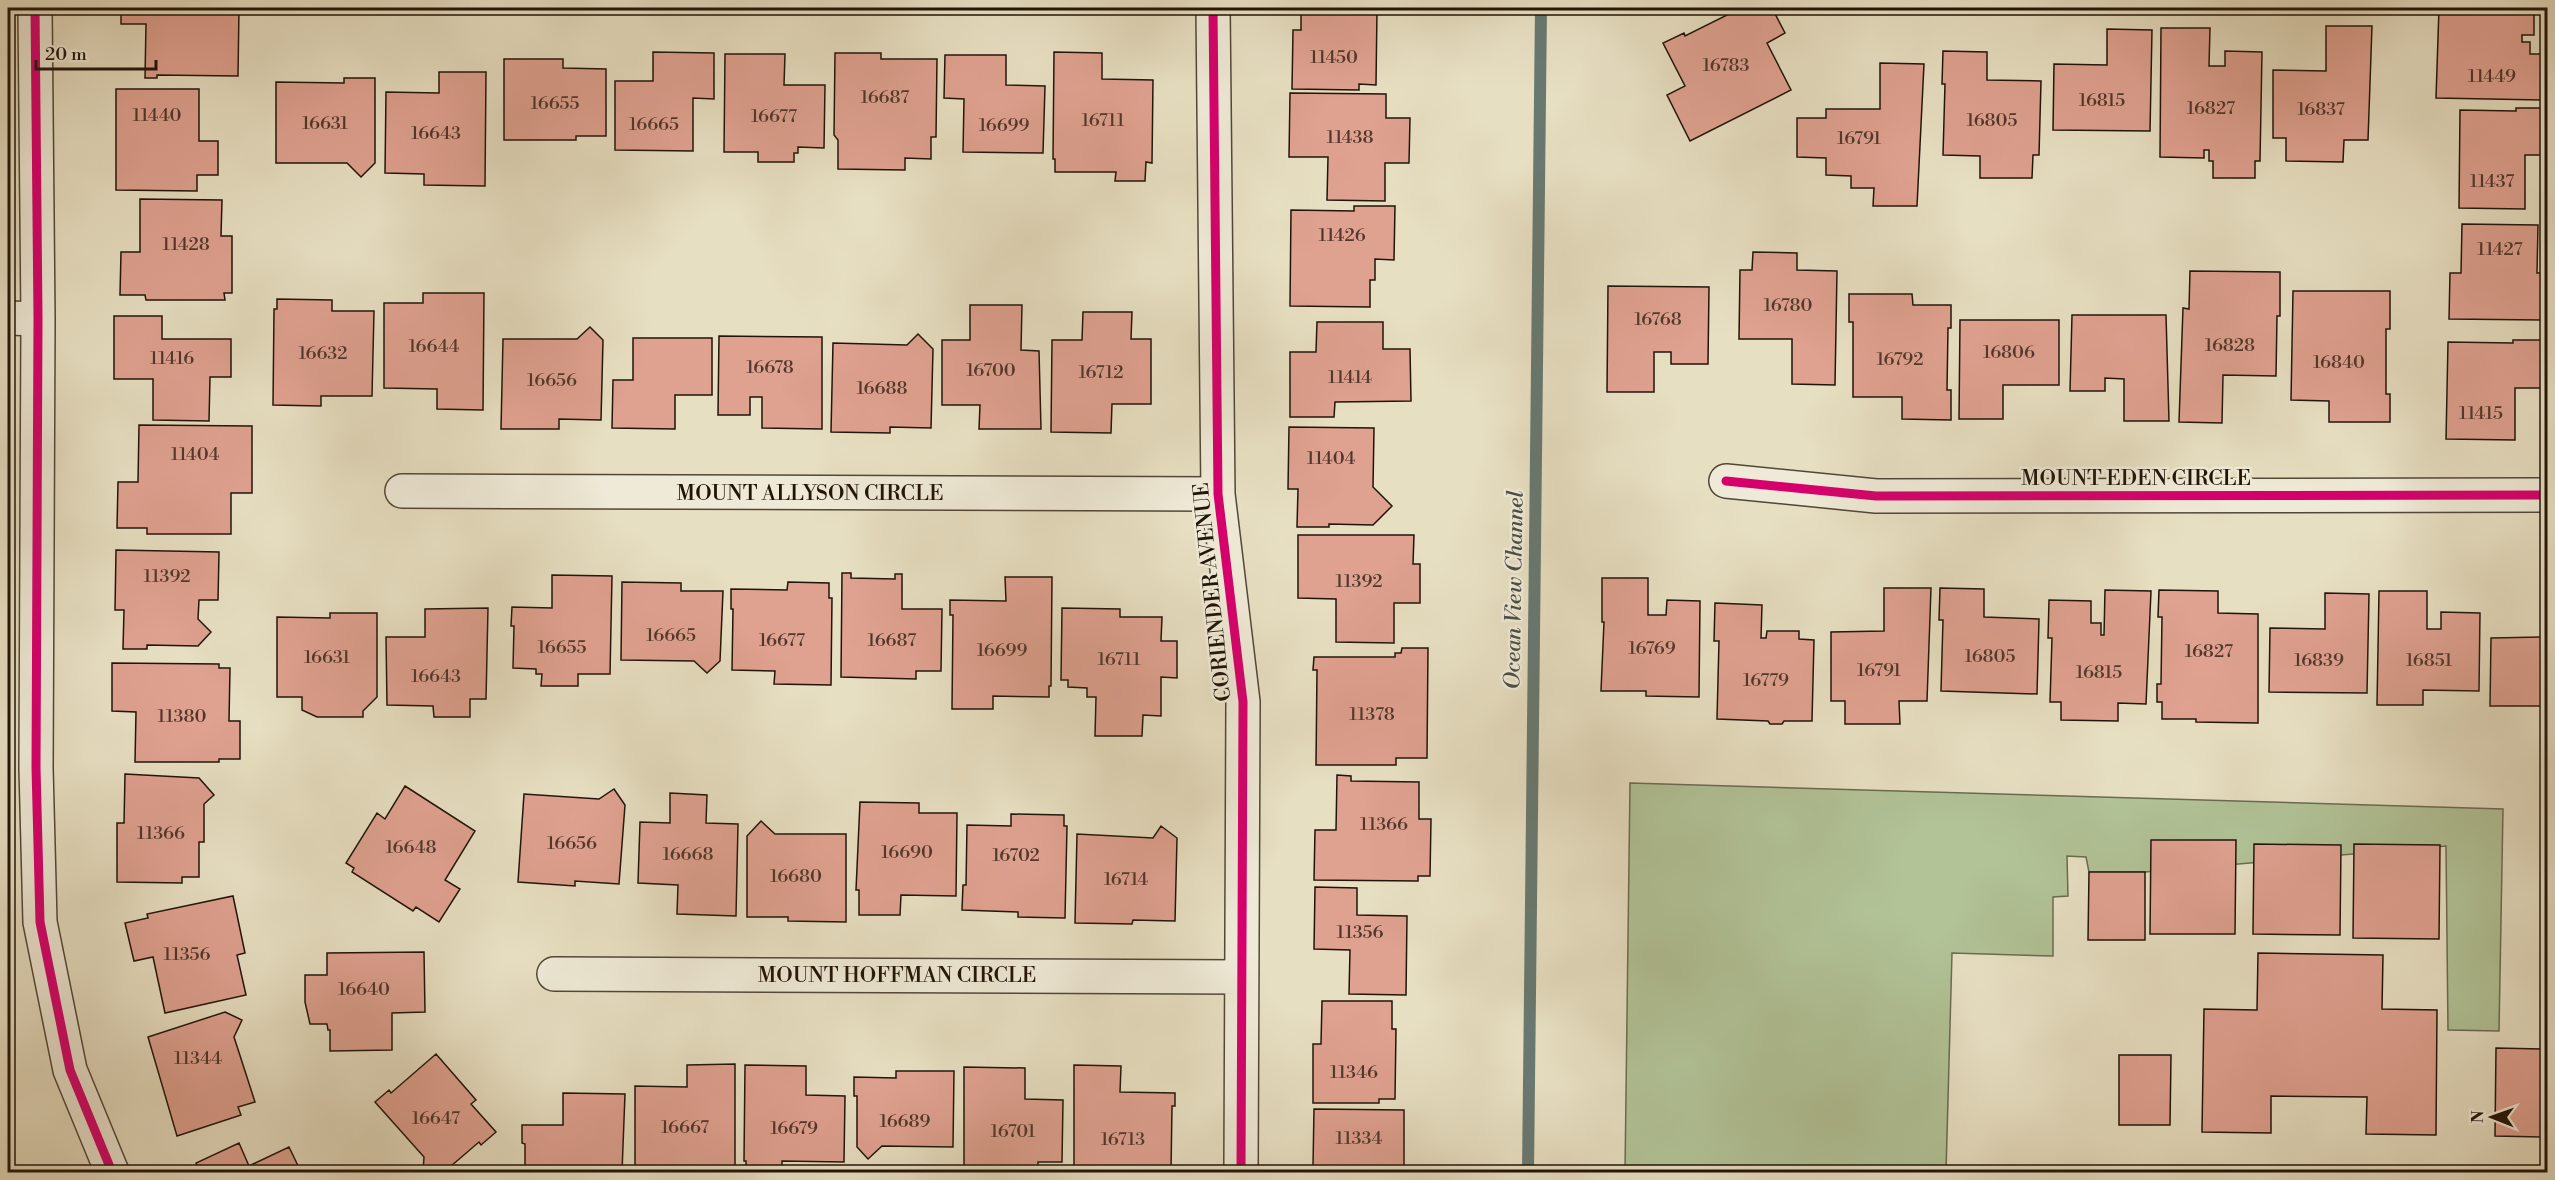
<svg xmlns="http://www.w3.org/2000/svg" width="2555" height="1180" font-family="'Libre Bodoni',serif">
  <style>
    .green { fill: #b1c397; stroke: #696c50; stroke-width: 1.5 }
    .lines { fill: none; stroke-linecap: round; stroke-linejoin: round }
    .stream { stroke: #687972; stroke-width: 12 }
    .building { fill: #dfa190; stroke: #211408; stroke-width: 1.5 }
    .street-casing { stroke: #524736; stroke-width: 36 }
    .street { stroke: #efead7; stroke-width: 33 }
    .cycleway-casing { stroke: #efead7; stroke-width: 13 }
    .cycleway { stroke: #d6006c; stroke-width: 9 }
    .labels { text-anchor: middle; stroke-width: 5; stroke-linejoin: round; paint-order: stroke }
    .number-label { font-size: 18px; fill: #50372a }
    .street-label { font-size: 21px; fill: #211408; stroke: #efead7 }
    .water-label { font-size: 22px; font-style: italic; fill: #4a4f46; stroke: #efead7 }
  </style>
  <rect width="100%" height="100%" fill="#e7dfc2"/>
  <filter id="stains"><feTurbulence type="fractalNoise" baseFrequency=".00333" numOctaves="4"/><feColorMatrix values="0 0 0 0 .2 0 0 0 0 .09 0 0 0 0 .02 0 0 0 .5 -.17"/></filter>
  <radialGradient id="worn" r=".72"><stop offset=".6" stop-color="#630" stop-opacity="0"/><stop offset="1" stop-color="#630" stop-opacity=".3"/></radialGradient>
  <path class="green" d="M1630,783L2503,809L2499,1031L2448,1030L2446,846L2145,872H2089L2086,857L2067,856L2068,896L2053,897V956L1952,953L1946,1172H1625Z"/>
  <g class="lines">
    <path class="stream" d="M1528,1172L1541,8"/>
  </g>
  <path class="building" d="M121,8H239L238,76L157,75V78H145L146,24H121Z
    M1301,8H1379L1377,10L1376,85L1359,84V90L1292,89L1293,30H1301Z
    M1741,8H1772L1785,33L1767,43L1791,90L1690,141L1667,95L1685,86L1663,43L1684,33L1685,36Z
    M2439,8H2534V35H2522V42H2530V54H2548V100L2436,98Z
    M2326,26H2372L2368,140H2344L2343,162L2286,161V138H2273V70L2326,71Z
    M2161,28H2210L2209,66H2225V51L2262,52L2260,161H2255V178H2213V161H2209V150H2204V158L2160,157Z
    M2107,29L2152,30L2150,131L2053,130L2054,64L2107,65Z
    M1943,51L1987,52V80L2041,81L2039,155H2033L2032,178H1980V156L1943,155L1945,84H1942Z
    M653,52L714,53V99L693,98V151L615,150V81H653Z
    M1054,52L1102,53V79L1153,80L1152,163L1146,162L1145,181H1115L1116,172H1055V159H1053Z
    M835,53H881V59H937L936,137H931V159L905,158V170L838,169V140L834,135Z
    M725,54H785L784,85H825L824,148L798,147V153H794V162H758V152H724Z
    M945,55H1006V85L1045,86L1043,153L963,152L964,99L944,98Z
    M504,59H563V68L606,69V136H576V140H504Z
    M1880,63L1924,64L1917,206H1873L1874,188H1851V176L1826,175V158L1797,157V118H1826V109H1880Z
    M439,72H486L485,186L424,185V174L385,173L386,92L439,93Z
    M344,78H375V163L361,177L347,163H276V82L344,83Z
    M116,89H199V141H218V175H197V191L116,190Z
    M1290,93L1386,94V118H1410L1409,163H1385V201L1327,200L1328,157H1289Z
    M2516,108H2548V155H2525V209L2459,208L2460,110L2516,111Z
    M140,199L222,200L221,236H232V293H224L225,300H146L145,295H120L121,252H140Z
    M1354,206H1395L1394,260L1375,259V280H1370V307L1290,306L1291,210L1354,211Z
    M2462,224L2538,225L2537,273H2548V320L2449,319L2450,273H2461Z
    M1753,252L1797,253V270L1837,271L1835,385L1792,384V339H1739L1740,270H1752Z
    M2190,271L2280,272V316H2277L2276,376L2223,375L2222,423L2179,422L2183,308L2189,309Z
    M1608,286L1709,287L1708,364H1671V352H1654V392H1607Z
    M2293,291H2390V329H2386V394H2390V422H2329V401L2291,400Z
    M423,293H484L483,410L437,409V389L384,388V303H423Z
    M1849,294H1912L1913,305H1951V328H1948L1947,390H1951V420L1902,419V397H1853V322H1849Z
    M277,299L332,300V311H374L372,396H321V406L273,405L274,309H277Z
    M970,305H1022L1021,350L1039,351L1041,429H979L980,405H942V340H970Z
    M1083,312H1132L1131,339H1151V404H1112L1111,433L1051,432L1052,340H1082Z
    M2072,315H2166L2169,421H2124V379L2105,378V391H2070Z
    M114,316H162V339H231V377H210L209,421L153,420V379H114Z
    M1960,320H2059V385H2003V419H1959Z
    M1317,322H1383V349H1410L1411,401L1335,402L1334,417H1290V352H1316Z
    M590,327L603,340L601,420L559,419V429H501L503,339H577Z
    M918,334L933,349L931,428L890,427V433L831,432L833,343L907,345Z
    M719,336L822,337V429L762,428V397H750V415H718Z
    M633,338H712V395H675V429L612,428L613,380H633Z
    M2513,340H2548V388H2515V440L2446,439L2448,342L2513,343Z
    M139,425L252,426V493H231V534H147V528H117L118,482H138Z
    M1289,427L1374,428L1373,487L1392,506L1373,525L1329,524V527H1297L1298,489H1288Z
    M1298,535H1414L1413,564H1420V603H1394V643L1336,642V599L1298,598Z
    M116,550L219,552L218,600H199L198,619L211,632L198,646L147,645V649H123L124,610H115Z
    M842,573H851V578L895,579V574H902V609H942L941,671H916V679L841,677Z
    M552,575L612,576L610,674H578V686H541L542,674H536V669L513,668L514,626H511L512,607L552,608Z
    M1005,577H1052L1051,686H1049V697L993,696V709H952L953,615H950V600L1006,601Z
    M1602,578H1648V615H1666L1667,600L1700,601L1699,697L1646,696V691H1601L1604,622H1602Z
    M622,582L681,583V591H723L720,661L707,673L694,661L621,660Z
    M788,582L829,583V598H832L831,685L774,684L775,671L732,670L733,609H731V589L787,590Z
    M1884,588H1931L1927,701H1899L1900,724H1845V701H1831V632L1884,631Z
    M1940,588L1984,589V617L2039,619L2037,694L1941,691L1943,620H1939Z
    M2105,590L2151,591L2146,704L2118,703V721L2061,720V702H2050L2052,638H2048L2049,600L2091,601V623H2101V635H2104Z
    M2159,590L2218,591V613L2258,614V723L2196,722V719H2162V702H2157V684H2161L2162,617H2158Z
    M2379,591H2427V629H2441V612L2480,613L2479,691L2423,690V705H2377Z
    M2325,593L2369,594L2367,693L2269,692L2270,628L2325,629Z
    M2544,594H2548V706H2490L2491,638L2543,637Z
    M1715,603L1762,605L1761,638H1766L1767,631H1799V639L1814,640L1812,721H1784L1782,724H1770L1768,721L1717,719L1719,641H1714Z
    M488,608L486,699H470V717H434L433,706L387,705L386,637H425V609Z
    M1062,608L1120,609V617H1162L1161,641H1177V678L1161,677V716L1143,715L1142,736H1095L1096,697H1087V688L1068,687V680H1061Z
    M330,613H377V697L363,711V717H317L302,710V697H277V617L330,618Z
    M1402,648H1428L1427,758H1396V765H1316L1317,670H1313L1314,657H1395V653H1401Z
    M112,663L219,664V668H230L229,721H240V759H219V762H135L136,712L112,711Z
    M125,774L199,778L214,795L204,804V842H199V877H182V883L117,882V823H124Z
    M1337,775L1351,776V781L1419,782V819H1431L1430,876H1418V881L1314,880L1315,830H1336Z
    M405,786L475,831L445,880L460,889L439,922L416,907L413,911L352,872L354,868L346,863L377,813L385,819Z
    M614,789L625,805L619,884L575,881V886L518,882L524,794L599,799Z
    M670,793L707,795L706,823L738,824L736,916L677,914L678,885L638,883L640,822L670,823Z
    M860,802L919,803V813H957L956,896L901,895L900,915H859V890H856Z
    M1011,814L1064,815V826H1067L1065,918L1018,917V912L962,910L963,885H966L967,825L1011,826Z
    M761,821L775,834H846V922L788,921V917H747V836Z
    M1161,826L1177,838L1175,921L1133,920L1132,924L1075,923L1077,834L1153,838Z
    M2151,840H2236L2235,934H2150Z
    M2254,844L2341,845L2340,935L2253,934Z
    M2354,844L2440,845L2439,939L2353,938Z
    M2089,872H2145V940H2088Z
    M1315,887L1357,888V915L1407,916L1406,995L1349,994L1350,950L1314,949Z
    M233,896L245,953L237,955L246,995L165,1013L153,957L134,961L125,923L148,918L147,914Z
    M424,952L425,1012L392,1013V1050L330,1051V1030H328L327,1024H310L305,1002V975H327V953Z
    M2258,953L2383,955L2382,1009L2437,1010L2436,1135L2366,1134L2367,1097L2271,1096V1133L2202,1132L2204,1009L2257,1010Z
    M1322,1001H1392V1029H1396L1395,1099H1379V1103H1313V1044H1321Z
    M225,1012L242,1020L234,1037L255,1102L238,1107L241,1115L177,1136L148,1037Z
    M2496,1048L2548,1049V1137L2495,1136Z
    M436,1054L476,1100L471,1104L496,1132L481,1145L479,1142L444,1172H423L424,1157L375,1102L389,1090L391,1093Z
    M2119,1055H2171L2170,1125H2119Z
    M735,1064V1168H731L732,1172H673V1167H635V1086L687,1087V1065Z
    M745,1065L806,1066V1095L845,1096L844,1162L782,1161V1172H746V1161H744Z
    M1074,1065L1121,1066L1120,1092L1175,1093V1106H1172L1171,1172L1074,1171Z
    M964,1067L1025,1068V1099L1063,1100L1062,1162H1038V1169L964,1168Z
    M896,1071H954L953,1147L882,1146L868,1159L857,1147V1096H854V1077L896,1078Z
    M563,1093L625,1094L622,1172H525V1144L522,1143V1125H563Z
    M1314,1109L1404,1110V1172H1343V1166H1313Z
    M239,1143L249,1166L289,1147L301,1172H200L196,1163Z"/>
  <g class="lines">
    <g class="street-casing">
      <path id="street" d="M35,8L38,319L36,768L40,922L70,1070L112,1172
        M1213,8L1218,494L1243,702L1241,1172
        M8,318L38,319
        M1726,481L1876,496L2548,495
        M402,491L1218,494
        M554,974L1240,977"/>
    </g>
    <use href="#street" class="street"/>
    <g class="cycleway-casing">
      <path id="cycleway" d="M35,8L38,319L36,768L40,922L70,1070L112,1172
        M1213,8L1218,494L1243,702L1241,1172
        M1726,481L1876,496L2548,495"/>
    </g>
    <use href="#cycleway" class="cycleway"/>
  </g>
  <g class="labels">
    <g class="number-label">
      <text x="1334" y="63">11450</text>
      <text x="1726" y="71">16783</text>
      <text x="2492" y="82">11449</text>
      <text x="885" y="103">16687</text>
      <text x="2102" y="106">16815</text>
      <text x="555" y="109">16655</text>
      <text x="2211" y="114">16827</text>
      <text x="2321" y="115">16837</text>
      <text x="157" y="121">11440</text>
      <text x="774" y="122">16677</text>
      <text x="1103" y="126">16711</text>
      <text x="1992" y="126">16805</text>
      <text x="325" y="129">16631</text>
      <text x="654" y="130">16665</text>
      <text x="1004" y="131">16699</text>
      <text x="436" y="139">16643</text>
      <text x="1350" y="143">11438</text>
      <text x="1859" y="144">16791</text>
      <text x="2492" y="187">11437</text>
      <text x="1342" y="241">11426</text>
      <text x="186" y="250">11428</text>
      <text x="2500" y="255">11427</text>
      <text x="1788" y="311">16780</text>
      <text x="1658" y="325">16768</text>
      <text x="2230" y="351">16828</text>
      <text x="434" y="352">16644</text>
      <text x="2009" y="358">16806</text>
      <text x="323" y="359">16632</text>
      <text x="172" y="364">11416</text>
      <text x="1900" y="365">16792</text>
      <text x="2339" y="368">16840</text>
      <text x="770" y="373">16678</text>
      <text x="991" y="376">16700</text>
      <text x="1101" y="378">16712</text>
      <text x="1350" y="383">11414</text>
      <text x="552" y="386">16656</text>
      <text x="882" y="394">16688</text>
      <text x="2481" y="419">11415</text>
      <text x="195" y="460">11404</text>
      <text x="1331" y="464">11404</text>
      <text x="167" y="582">11392</text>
      <text x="1359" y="587">11392</text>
      <text x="671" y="641">16665</text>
      <text x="782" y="646">16677</text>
      <text x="892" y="646">16687</text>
      <text x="562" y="653">16655</text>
      <text x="1652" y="654">16769</text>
      <text x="1002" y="656">16699</text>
      <text x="2209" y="657">16827</text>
      <text x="1990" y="662">16805</text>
      <text x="327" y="663">16631</text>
      <text x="1119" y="665">16711</text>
      <text x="2319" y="666">16839</text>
      <text x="2429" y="666">16851</text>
      <text x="1879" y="676">16791</text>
      <text x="2099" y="678">16815</text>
      <text x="436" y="682">16643</text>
      <text x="1766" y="686">16779</text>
      <text x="1372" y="720">11378</text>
      <text x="182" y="722">11380</text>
      <text x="1384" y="830">11366</text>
      <text x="161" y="839">11366</text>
      <text x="572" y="849">16656</text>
      <text x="411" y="853">16648</text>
      <text x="907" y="858">16690</text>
      <text x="688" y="860">16668</text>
      <text x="1016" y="861">16702</text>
      <text x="796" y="882">16680</text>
      <text x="1126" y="885">16714</text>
      <text x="1360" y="938">11356</text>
      <text x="187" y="960">11356</text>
      <text x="364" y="995">16640</text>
      <text x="198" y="1064">11344</text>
      <text x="1354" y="1078">11346</text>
      <text x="436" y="1124">16647</text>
      <text x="905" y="1127">16689</text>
      <text x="685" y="1133">16667</text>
      <text x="794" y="1134">16679</text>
      <text x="1013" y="1137">16701</text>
      <text x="1359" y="1144">11334</text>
      <text x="1123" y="1145">16713</text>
    </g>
    <g class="street-label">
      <text x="2136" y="485">MOUNT EDEN CIRCLE</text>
      <text x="810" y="500">MOUNT ALLYSON CIRCLE</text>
      <text transform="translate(1212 592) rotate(-96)" y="7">CORIENDER AVENUE</text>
      <text x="897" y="982">MOUNT HOFFMAN CIRCLE</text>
    </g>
    <g class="water-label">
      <text transform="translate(1513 590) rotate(-89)" y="8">Ocean View Channel</text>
    </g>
  </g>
  <rect width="2555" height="1180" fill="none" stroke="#e7dfc2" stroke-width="30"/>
  <rect x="9" y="9" width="2537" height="1162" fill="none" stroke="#211408" stroke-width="3"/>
  <rect x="15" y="15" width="2525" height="1150" fill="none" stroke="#211408" stroke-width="1.5"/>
  <g transform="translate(2492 1117) rotate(271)" stroke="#efead7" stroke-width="4.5" paint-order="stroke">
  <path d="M0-4.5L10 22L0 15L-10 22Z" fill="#211408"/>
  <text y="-9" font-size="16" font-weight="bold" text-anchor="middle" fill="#211408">N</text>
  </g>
  <path d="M36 60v9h120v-9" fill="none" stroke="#211408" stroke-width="3"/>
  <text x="45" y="60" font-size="18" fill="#211408" stroke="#efead7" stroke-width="4.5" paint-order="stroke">20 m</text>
  <rect width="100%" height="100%" filter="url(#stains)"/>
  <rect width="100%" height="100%" fill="url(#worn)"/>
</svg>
